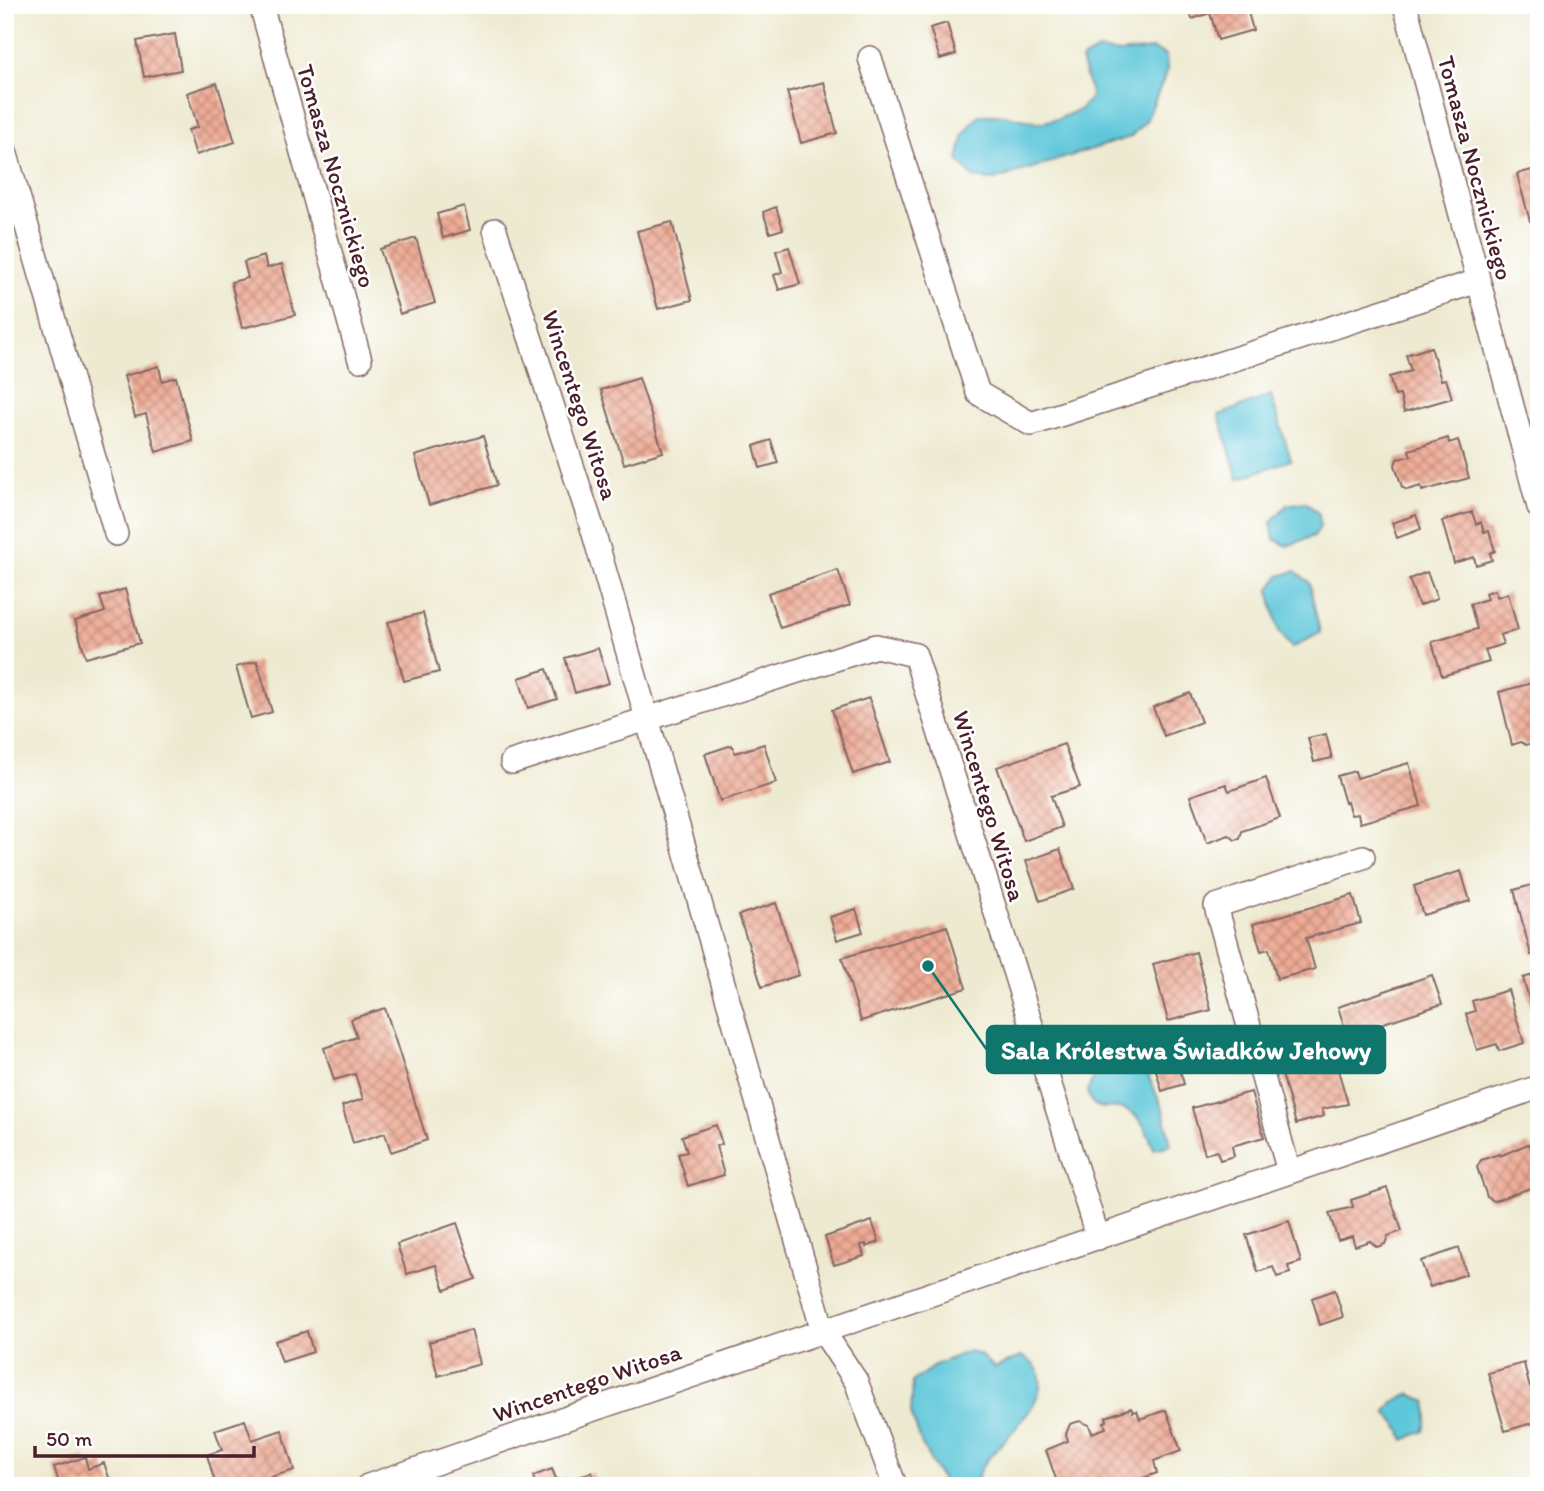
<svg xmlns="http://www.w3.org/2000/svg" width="1544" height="1491" font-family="Itim,sans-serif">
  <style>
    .water { fill: #5ec7da; stroke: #547382; stroke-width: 2 }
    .building { fill: url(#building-cross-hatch) }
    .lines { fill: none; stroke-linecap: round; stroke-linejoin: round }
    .minor-casing { stroke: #836665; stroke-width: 26 }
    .minor { stroke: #fff; stroke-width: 23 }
    .labels { text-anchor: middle; stroke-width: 5; stroke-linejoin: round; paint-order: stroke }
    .street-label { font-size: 24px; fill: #4a1f2b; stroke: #fff }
    .leader { fill: none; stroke: #0f766e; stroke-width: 2.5 }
    .callout-dot { fill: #0f766e; stroke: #fff; stroke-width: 2.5 }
    .callout { fill: #0f766e; stroke: #0f766e; stroke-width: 2.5 }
    .callout-label { font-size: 26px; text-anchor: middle; font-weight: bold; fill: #fff }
  </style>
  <defs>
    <pattern id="building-cross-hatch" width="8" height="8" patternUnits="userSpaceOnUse" patternTransform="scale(1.75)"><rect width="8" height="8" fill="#eeac96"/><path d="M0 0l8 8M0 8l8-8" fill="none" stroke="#c38b7b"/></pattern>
  </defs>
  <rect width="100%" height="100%" fill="#fff"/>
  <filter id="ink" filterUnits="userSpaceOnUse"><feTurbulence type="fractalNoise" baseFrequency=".0143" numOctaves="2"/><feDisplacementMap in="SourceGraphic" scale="14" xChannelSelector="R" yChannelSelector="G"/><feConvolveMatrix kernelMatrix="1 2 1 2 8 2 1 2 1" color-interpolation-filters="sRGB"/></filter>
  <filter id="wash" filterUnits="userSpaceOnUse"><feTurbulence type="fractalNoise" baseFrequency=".00686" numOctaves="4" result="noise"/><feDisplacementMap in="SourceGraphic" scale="28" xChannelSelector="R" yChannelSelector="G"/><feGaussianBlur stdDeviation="1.57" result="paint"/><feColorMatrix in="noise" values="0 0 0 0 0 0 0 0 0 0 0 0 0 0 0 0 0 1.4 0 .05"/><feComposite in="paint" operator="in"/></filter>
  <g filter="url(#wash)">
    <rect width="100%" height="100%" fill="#eeead1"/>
    <path class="water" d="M1152,49L1166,55L1167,71L1146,121L1130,137L994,180L974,178L958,160L964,134L979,115H1005L1038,123L1058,119L1081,109L1092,96L1081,60L1098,50L1119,53Z
      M1271,395L1291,460L1238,479L1219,415Z
      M1305,502L1319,514L1320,527L1314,536L1287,546L1274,539L1271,522L1287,505Z
      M1295,571L1309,582L1320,633L1292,648L1279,631L1269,590L1279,576Z
      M1144,1067L1163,1109L1171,1145L1154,1149C1148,1134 1142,1115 1124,1109C1108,1103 1095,1117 1087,1092L1093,1078Z
      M969,1351L980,1355L995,1368L1022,1356C1026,1359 1032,1362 1035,1366C1059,1396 998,1443 983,1465C979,1471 977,1479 975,1486H945L922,1445L911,1412L913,1381L937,1364Z
      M1410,1394L1426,1401L1428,1414L1424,1431L1404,1440L1400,1429L1386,1412L1393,1402Z"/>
    <g id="blocks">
      <path class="building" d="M1188,5H1246L1253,30L1218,40L1210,13L1192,19Z
        M947,23L956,54L940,59L930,28Z
        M175,34L181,70L144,77L137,41Z
        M824,82L837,133L801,143L787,92Z
        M217,83L235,142L196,155L188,130L198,127L187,93Z
        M1539,168V218L1530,221L1517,174Z
        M464,206L470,230L443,238L437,214Z
        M776,207L783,229L770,233L763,212Z
        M672,222L692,300L658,309L637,231Z
        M416,238L435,303L400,314L380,249Z
        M789,247L800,284L779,290L774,275L782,272L776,251Z
        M264,256L267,268L282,264L295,315L242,328L231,282L248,278L244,262Z
        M1431,347L1441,380L1446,379L1452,398L1404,412L1400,395L1395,396L1389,377L1411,371L1406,355Z
        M159,366L162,381L176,377L193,441L156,452L146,414L135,417L124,376Z
        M639,378L663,452L624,464L601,390Z
        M483,436L497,485L429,505L415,456Z
        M1448,438L1449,443L1458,440L1469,478L1422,491L1421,486L1407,490L1402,487L1395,465L1397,459L1411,456L1409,450Z
        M771,440L778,463L760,468L754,446Z
        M1472,512L1476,524L1481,522L1484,532L1489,531L1495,551L1490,553L1492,560L1476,565L1474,557L1454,563L1442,521Z
        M1416,515L1421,529L1397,538L1392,523Z
        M838,570L850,605L780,628L768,593Z
        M1427,572L1437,599L1419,606L1409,579Z
        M125,589L140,643L86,658L75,621L105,612L100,597Z
        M1495,590L1497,597L1508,593L1518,630L1500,635L1503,644L1485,650L1489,662L1442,676L1432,642L1477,629L1470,604L1487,599L1485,593Z
        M423,613L439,672L404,681L388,622Z
        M598,648L609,683L575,693L565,658Z
        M257,661L272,712L251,718L236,667Z
        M547,669L557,699L528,708L519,678Z
        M1532,683L1536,697L1539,696V737L1533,743L1526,745L1521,742L1512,745L1499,692Z
        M1190,693L1201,722L1164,736L1153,707Z
        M869,698L890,762L853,774L832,710Z
        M1326,734L1332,758L1314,762L1308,738Z
        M764,744L776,783L720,801L705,754L732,745L735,753Z
        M1064,744L1080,787L1051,796L1062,827L1024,841L997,767Z
        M1409,763L1421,806L1360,823L1358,814L1351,815L1347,802L1345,803L1337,776L1355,771L1357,778Z
        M1266,778L1280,818L1242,831L1240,839L1235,840L1229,835L1207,843L1190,796L1226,784L1229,791Z
        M1060,849L1074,889L1040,901L1026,861Z
        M1461,871L1470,901L1423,915L1414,886Z
        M1539,883V953L1531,955L1514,890Z
        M1353,895L1361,923L1306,938L1315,969L1277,979L1269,949L1261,951L1253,924Z
        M776,903L799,975L762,987L739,915Z
        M856,909L863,932L837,940L830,917Z
        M947,926L966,988L861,1021L842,958Z
        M1196,952L1211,1010L1168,1021L1153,964Z
        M1539,973V1019L1535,1020L1523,978Z
        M1432,975L1442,1004L1347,1035L1338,1007Z
        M1508,990L1524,1043L1499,1051L1497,1044L1477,1050L1466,1014L1475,1011L1472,1001Z
        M385,1008L427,1140L391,1152L385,1133L353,1143L342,1106L363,1099L355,1074L334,1080L324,1048L357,1037L351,1019Z
        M1334,1056L1348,1104L1322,1109L1324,1116L1296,1124L1281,1071Z
        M1176,1057L1184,1084L1162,1091L1154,1064Z
        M1251,1092L1264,1137L1232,1146L1234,1156L1220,1160L1217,1151L1205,1154L1192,1108Z
        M716,1125L722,1144L716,1146L724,1175L688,1186L678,1154L687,1152L682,1136Z
        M1528,1144L1533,1148L1539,1147V1185L1494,1201L1487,1197L1477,1167L1481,1160L1499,1154L1500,1156Z
        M1387,1188L1402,1231L1388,1236L1385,1244L1377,1247L1370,1241L1355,1246L1352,1236L1338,1240L1329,1213L1353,1207L1351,1200Z
        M872,1221L879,1242L866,1247V1244L861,1245L864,1256L834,1265L825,1237Z
        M1289,1221L1301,1262L1288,1266L1290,1273L1277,1277L1273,1267L1258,1272L1246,1235Z
        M457,1223L476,1279L445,1290L436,1265L407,1274L397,1244Z
        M1459,1248L1466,1274L1430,1287L1421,1261Z
        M1335,1290L1343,1317L1320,1325L1312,1298Z
        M471,1330L480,1364L438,1376L429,1342Z
        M307,1331L313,1352L282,1362L275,1341Z
        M1524,1363L1529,1385L1535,1394L1539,1421L1505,1431L1488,1373Z
        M1131,1408L1133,1412L1137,1411L1140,1419L1166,1410L1181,1451L1154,1461L1157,1473L1132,1482L1133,1486H1055L1053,1480L1056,1479L1046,1450L1068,1441L1066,1434L1070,1424L1080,1421L1089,1425L1092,1433L1106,1428L1104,1422L1107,1421L1106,1417Z
        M245,1420L252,1440L282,1430L294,1470L242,1486H216L207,1455L222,1450L215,1430Z
        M85,1457L88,1469L104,1463L112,1486H60L54,1467Z
        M552,1469L557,1481L566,1478L568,1481L592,1472L597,1486H536L533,1476Z"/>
    </g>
  </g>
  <g filter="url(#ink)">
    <use href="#blocks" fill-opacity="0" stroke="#836665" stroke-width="2"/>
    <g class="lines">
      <g class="minor-casing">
        <path id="minor" d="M261,5L360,360
          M1405,5L1539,507
          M870,58L978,393L1031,424L1478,281
          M5,151L116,534
          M495,230L592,527L823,1331L856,1381L895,1486
          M512,762L876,646L915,655L1098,1238
          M1289,1172L1216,906L1363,857
          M368,1486L1539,1087"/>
      </g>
      <use href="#minor" class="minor"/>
    </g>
  </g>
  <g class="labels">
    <g class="street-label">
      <text transform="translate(1475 168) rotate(75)" y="8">Tomasza Nocznickiego</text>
      <text transform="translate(336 176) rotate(74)" y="8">Tomasza Nocznickiego</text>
      <text transform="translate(580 405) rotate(72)" y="8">Wincentego Witosa</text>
      <text transform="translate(989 806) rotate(73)" y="8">Wincentego Witosa</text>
      <text transform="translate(587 1383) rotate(-19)" y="8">Wincentego Witosa</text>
    </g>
  </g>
  <path class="leader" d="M928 966L987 1050"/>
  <circle class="callout-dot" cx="928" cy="966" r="7"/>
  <rect class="callout" x="987" y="1026" width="398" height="47" rx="7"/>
  <g class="callout-label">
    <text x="1186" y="1059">Sala Królestwa Świadków Jehowy</text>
  </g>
  <rect width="1544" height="1491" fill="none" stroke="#fff" stroke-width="28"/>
  <path d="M35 1446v10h219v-10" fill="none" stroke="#4a1f2b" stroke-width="3.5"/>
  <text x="46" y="1446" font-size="21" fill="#4a1f2b" stroke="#ffffff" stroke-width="5" paint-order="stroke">50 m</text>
</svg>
